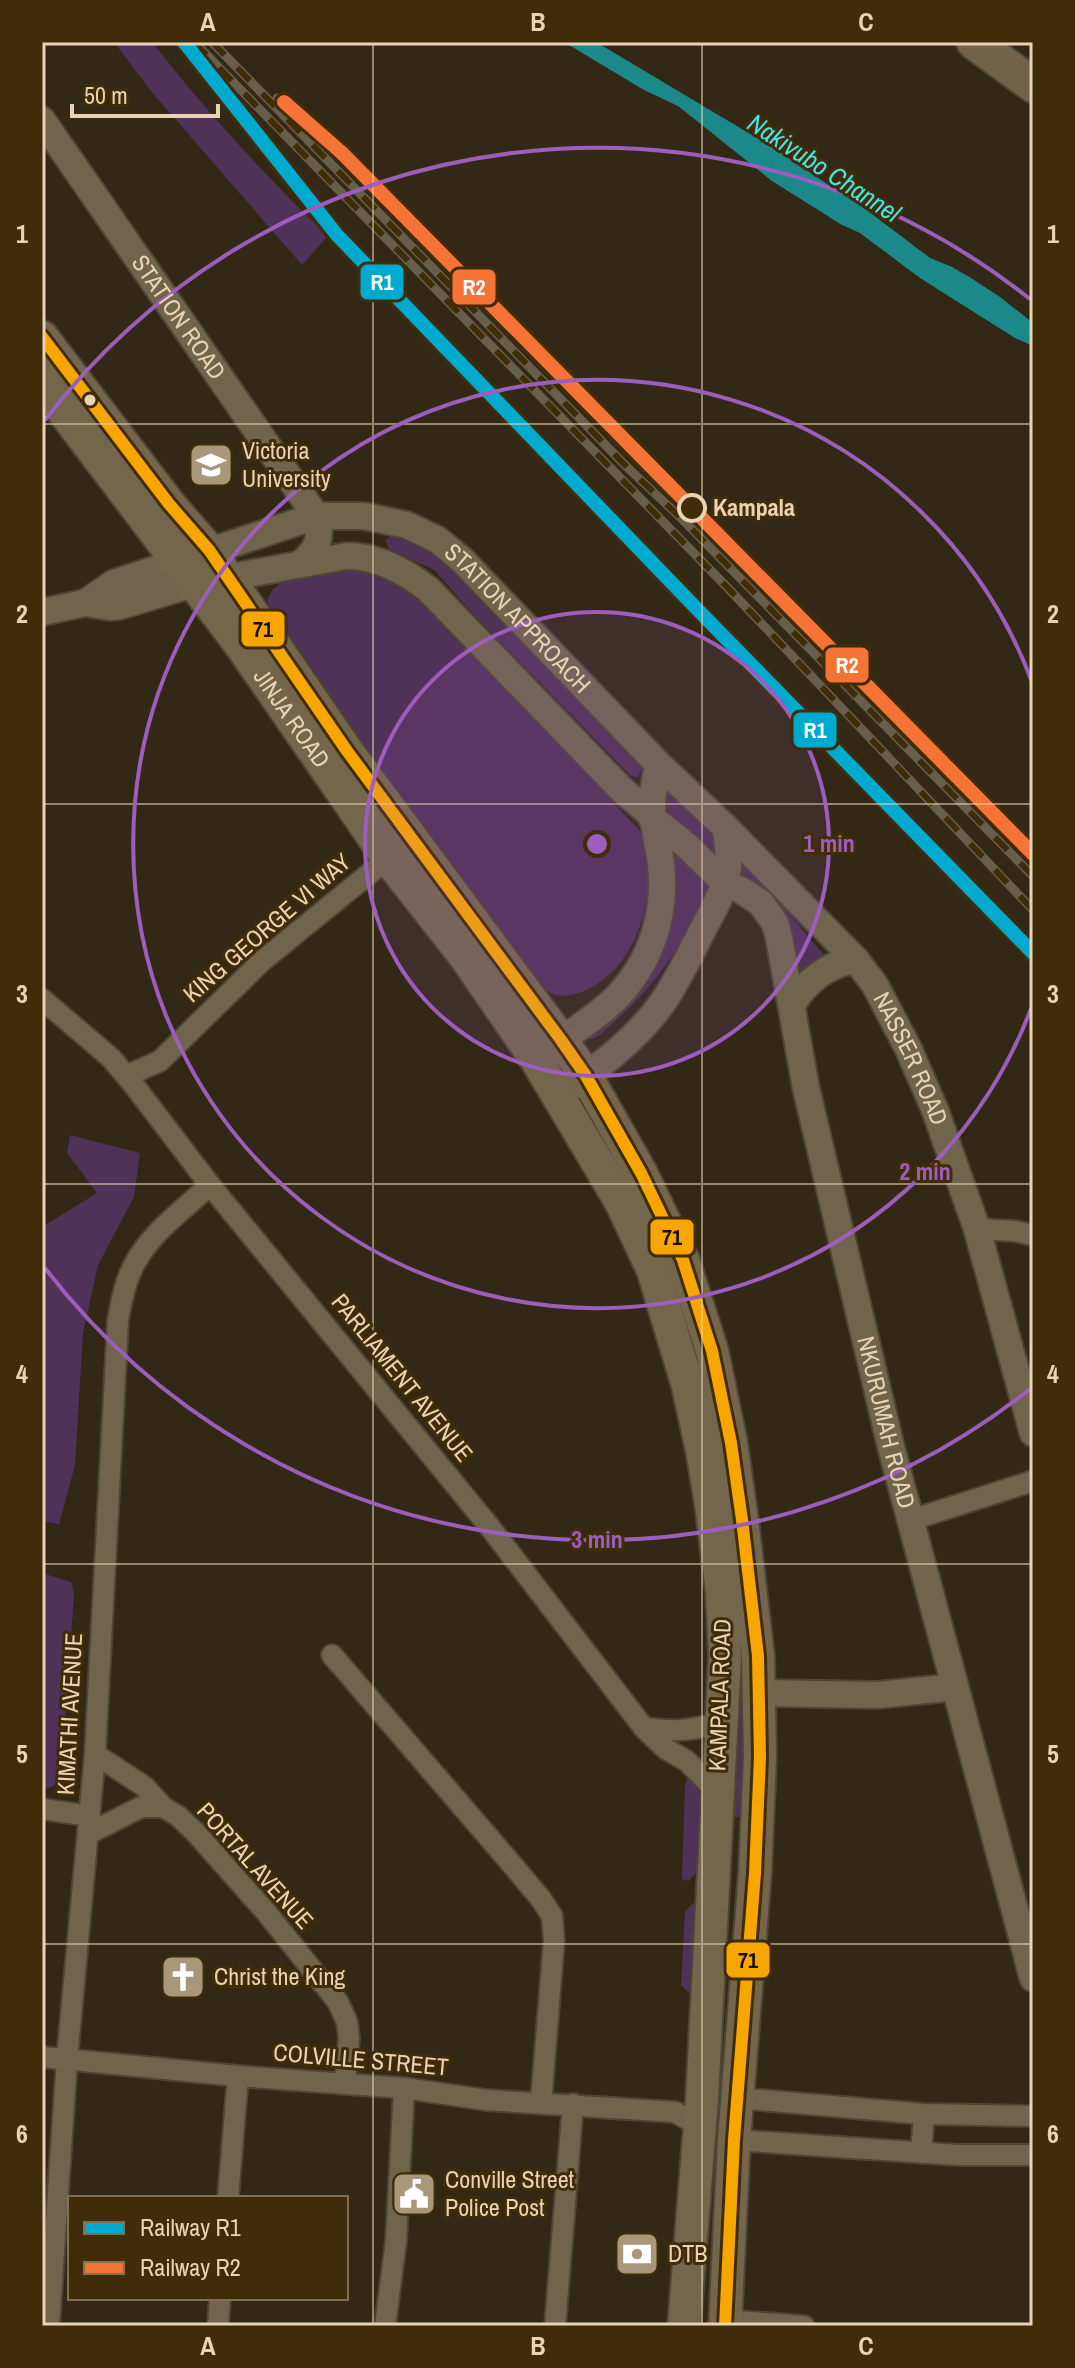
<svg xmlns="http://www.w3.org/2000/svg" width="1075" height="2368" font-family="'Archivo Narrow',sans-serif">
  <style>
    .green { fill: #503157 }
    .water { fill: #1b8989 }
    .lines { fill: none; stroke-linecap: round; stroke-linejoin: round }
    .minor-casing { stroke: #4f4535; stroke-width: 24 }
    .tertiary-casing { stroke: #4f4535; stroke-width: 30 }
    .primary-casing { stroke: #4f4535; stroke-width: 36 }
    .trunk-casing { stroke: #4f4535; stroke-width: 38 }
    .minor { stroke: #70644d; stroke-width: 20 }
    .tertiary { stroke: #70644d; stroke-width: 26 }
    .primary { stroke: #74664d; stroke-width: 32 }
    .trunk { stroke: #716249; stroke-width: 34 }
    .rail-casing { stroke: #695e4b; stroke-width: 9 }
    .rail { stroke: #402c08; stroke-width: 6; stroke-dasharray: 18; stroke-linecap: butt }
    .bus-1-casing { stroke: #402c08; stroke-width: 18 }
    .bus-1 { stroke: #f7a600; stroke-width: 12 }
    .rail-1-casing { stroke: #402c08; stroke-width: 20 }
    .rail-2-casing { stroke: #402c08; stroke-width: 20 }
    .rail-1 { stroke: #00a9ce; stroke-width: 14 }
    .rail-2 { stroke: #f57335; stroke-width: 14 }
    .grid { fill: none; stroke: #e9d3b4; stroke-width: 2; stroke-opacity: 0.55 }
    .ring { fill: none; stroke: #9c5ebc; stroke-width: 4 }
    .bus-dot { fill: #e9d3b4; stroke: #402c08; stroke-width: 3 }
    .stop-dot { fill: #402c08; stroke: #e9d3b4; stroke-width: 4 }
    .labels { text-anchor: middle; stroke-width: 6; stroke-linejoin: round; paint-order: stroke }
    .street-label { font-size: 24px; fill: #e9d3b4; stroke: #402c08 }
    .poi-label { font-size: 24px; fill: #e9d3b4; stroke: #402c08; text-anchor: start }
    .stop-label { font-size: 24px; font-weight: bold; fill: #e9d3b4; stroke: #402c08; text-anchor: start }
    .water-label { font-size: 26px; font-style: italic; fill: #44e4e7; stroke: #402c08 }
    .centre { fill: #9c5ebc; stroke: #402c08; stroke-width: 4 }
    .ring-label { font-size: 24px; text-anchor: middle; font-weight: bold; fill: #9c5ebc; stroke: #402c08; stroke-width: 6; stroke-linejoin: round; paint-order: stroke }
    .line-badge { stroke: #402c08; stroke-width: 3 }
    .badge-label { font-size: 22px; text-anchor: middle; font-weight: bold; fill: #fff }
    .pale-badge-label { font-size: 22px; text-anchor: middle; font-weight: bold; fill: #111 }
    .neatline { fill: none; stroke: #e9d3b4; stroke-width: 3 }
    .grid-label { font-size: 26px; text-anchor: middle; font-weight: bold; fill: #e9d3b4 }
  </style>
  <rect width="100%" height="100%" fill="#332815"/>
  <path class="green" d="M114,42H152C206,111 265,176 328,236L302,265L151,91Z
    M395,534L432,547L643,766L638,777L631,776L476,617L434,570L389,549L385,540Z
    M339,563L387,572L413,595L489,670L640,831C660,885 642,965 586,990C578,994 565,997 556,995C550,993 544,989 539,987L383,782L273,618L267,600L273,589L282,582Z
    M668,786L716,832L722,864L670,817L661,793Z
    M667,836L713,881C697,917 672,961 646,990C632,1006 616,1020 600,1035L592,1039L587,1037L665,930L675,877Z
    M737,852L844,979L833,976L795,986L747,879L739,874Z
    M70,1135L140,1153L134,1197L98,1265L83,1333L75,1465L59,1524L42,1521V1227L97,1193L67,1153Z
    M734,1529L748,1637L744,1817H734L739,1662Z
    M42,1573L71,1582L74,1594L61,1781L49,1788L42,1787Z
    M704,1773C705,1806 716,1859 688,1881L682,1879L685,1786L688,1775Z
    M693,1903H698L695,1994L689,1993L681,1985L685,1912Z"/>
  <path class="water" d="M564,42H596L767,144L868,211L930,258L952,267L971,278L1000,297L1033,323V346L1015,338L920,278L860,233L842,225L772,181L678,106L644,90Z"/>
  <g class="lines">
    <g class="minor-casing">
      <path id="minor" d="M42,999L111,1058L133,1084L210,1185L489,1526L644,1728L666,1749L687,1761L717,1792
        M126,1076L160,1061L262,961L397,851
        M977,1229L1014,1231L1033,1235
        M911,1520L1033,1481
        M332,1655L515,1868L541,1899L552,1916L554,1940L541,2103
        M644,1728C672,1732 695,1731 722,1721
        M95,1754L145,1787L163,1807L178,1816L196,1833L266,1912L338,2002L347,2022L349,2038L345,2083
        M42,1809L90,1816
        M88,1834L141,1807H163
        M42,2057L238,2076L404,2088L486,2100L675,2112L699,2126
        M737,2098L924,2114L1033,2116
        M734,2140L958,2155H1033
        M921,2153L924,2114
        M228,2198L238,2076
        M725,2320L804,2326
        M49,2326L67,2059L95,1754L118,1320C121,1305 123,1290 129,1276C143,1238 181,1212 210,1185
        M218,2326L220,2298
        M385,2326L396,2241L404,2088
        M555,2326L573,2104"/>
    </g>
    <g class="tertiary-casing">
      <g id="tertiary">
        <path id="s1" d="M42,120L316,516C323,538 317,551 299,565"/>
        <path id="s2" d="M85,603L114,583L316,516H364L407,525L438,540L463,561L658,764L725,827C735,874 723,891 702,931C689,956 677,983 660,1006C636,1039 602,1064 570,1088"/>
        <path d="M42,612L85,603L110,607L120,606L193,584L347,556C378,556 405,571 429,590L620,788C628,796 646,808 652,817C655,823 656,834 657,841C670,897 658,954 618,996C597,1018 569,1033 545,1052"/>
        <path id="s3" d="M658,764L652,799V818L687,846L726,884L741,890L761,903L775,923L779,937L806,1088L891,1447L1033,1978"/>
        <path id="s4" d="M725,827L856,960L875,985L908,1048L935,1110L977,1229L1033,1433"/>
        <path d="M792,1005C805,982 829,963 856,960"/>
        <path d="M760,1693L878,1695L955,1687"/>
      </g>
    </g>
    <g class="primary-casing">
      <g id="primary">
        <path d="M42,337L169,504L209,550L347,751L561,1040L586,1076L641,1173L683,1260L712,1351L731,1443L742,1520L758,1656L760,1757L755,1873L734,2140L725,2326"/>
        <path id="s5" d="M42,383L240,644L388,858L465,956L536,1059L620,1200L653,1270L688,1386L702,1450L711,1503L722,1591L725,1657L702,2099L684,2326"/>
      </g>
    </g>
    <g class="trunk-casing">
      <path id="trunk" d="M974,42L1033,85"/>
    </g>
    <use href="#minor" class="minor"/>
    <use href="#tertiary" class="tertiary"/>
    <use href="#primary" class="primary"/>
    <use href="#trunk" class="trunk"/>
    <g class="rail-casing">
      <path id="rail" d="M194,42L726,586L1033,910
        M212,42L628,468L681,518L1033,876
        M277,98L298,113L342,153L1033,854
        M697,609L1033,953"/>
    </g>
    <use href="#rail" class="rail"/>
    <g class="bus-1-casing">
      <path id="bus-1" d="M42,337L169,504L209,550L347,751L561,1040L586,1076L641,1173L683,1260L712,1351L731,1443L742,1520L758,1656L760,1757L755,1873L734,2140L725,2326"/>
    </g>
    <use href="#bus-1" class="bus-1"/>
    <g class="rail-1-casing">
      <path id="rail-1" d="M184,42L337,235L697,609L1033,953"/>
    </g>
    <g class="rail-2-casing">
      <path id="rail-2" d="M284,102L342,153L1033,854"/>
    </g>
    <use href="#rail-1" class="rail-1"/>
    <use href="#rail-2" class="rail-2"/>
  </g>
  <path class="grid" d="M373,42V2326M702,42V2326M42,424H1033M42,804H1033M42,1184H1033M42,1564H1033M42,1944H1033"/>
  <circle cx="597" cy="844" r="232" fill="#9c5ebc" fill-opacity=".12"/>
  <g class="ring">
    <circle cx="597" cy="844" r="232"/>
    <path d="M1032 1006A464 464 0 1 1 1032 682"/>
    <path d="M1030 1389A696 696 0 0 1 45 1268M45 420A696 696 0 0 1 1030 299"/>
  </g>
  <defs>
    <g id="university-square" transform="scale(2.3)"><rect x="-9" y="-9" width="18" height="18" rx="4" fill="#a9977c" stroke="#402c08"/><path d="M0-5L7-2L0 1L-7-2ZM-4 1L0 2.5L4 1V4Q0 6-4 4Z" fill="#fff"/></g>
    <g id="church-square" transform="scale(2.3)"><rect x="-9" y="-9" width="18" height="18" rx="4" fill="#a9977c" stroke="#402c08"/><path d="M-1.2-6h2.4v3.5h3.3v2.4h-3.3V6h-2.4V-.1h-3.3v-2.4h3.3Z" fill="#fff"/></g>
    <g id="civic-square" transform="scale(2.3)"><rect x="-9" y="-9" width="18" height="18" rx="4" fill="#a9977c" stroke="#402c08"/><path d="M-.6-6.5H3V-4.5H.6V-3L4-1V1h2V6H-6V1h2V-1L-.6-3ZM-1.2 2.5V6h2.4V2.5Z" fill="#fff"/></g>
    <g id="bank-square" transform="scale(2.3)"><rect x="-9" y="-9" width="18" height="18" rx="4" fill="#a9977c" stroke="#402c08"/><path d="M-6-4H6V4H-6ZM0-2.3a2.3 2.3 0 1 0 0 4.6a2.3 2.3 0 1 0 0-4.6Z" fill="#fff"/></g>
  </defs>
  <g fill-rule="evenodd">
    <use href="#university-square" x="211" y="465"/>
    <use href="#church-square" x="183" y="1977"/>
    <use href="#civic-square" x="414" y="2194"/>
    <use href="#bank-square" x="637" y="2254"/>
  </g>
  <circle class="bus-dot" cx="90" cy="400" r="7"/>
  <circle class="stop-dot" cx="692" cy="508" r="13"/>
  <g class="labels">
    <g class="street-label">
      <text dy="8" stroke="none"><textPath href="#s1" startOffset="240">STATION ROAD</textPath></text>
      <text dy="8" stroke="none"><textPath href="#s2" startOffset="486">STATION APPROACH</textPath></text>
      <text dy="8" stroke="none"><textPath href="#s5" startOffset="418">JINJA ROAD</textPath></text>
      <text transform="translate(267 928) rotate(-41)" y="8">KING GEORGE VI WAY</text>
      <text dy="8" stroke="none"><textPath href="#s4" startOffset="300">NASSER ROAD</textPath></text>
      <text transform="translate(402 1378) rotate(51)" y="8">PARLIAMENT AVENUE</text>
      <text dy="8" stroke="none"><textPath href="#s3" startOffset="730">NKURUMAH ROAD</textPath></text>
      <text transform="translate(720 1695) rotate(-88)" y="8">KAMPALA ROAD</text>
      <text transform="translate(70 1714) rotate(-87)" y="8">KIMATHI AVENUE</text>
      <text transform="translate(255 1866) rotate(48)" y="8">PORTAL AVENUE</text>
      <text transform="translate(361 2060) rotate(5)" y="8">COLVILLE STREET</text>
    </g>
    <g class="poi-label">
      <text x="242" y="459">Victoria<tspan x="242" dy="28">University</tspan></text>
      <text x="214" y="1985">Christ the King</text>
      <text x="445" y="2188">Conville Street<tspan x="445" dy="28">Police Post</tspan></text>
      <text x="668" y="2262">DTB</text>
    </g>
    <g class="stop-label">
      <text x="713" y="516">Kampala</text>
    </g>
    <g class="water-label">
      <text transform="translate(824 168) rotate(33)" y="9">Nakivubo Channel</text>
    </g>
  </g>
  <circle cx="597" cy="844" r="12" class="centre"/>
  <g class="ring-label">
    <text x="829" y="852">1 min</text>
    <text x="925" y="1180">2 min</text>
    <text x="597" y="1548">3 min</text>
  </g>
  <g class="line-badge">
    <rect x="359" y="263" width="46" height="38" rx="8" fill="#00a9ce"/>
    <rect x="451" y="268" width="46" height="38" rx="8" fill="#f57335"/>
    <rect x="240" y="610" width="46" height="38" rx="8" fill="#f7a600"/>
    <rect x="824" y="646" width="46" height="38" rx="8" fill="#f57335"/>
    <rect x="792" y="711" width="46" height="38" rx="8" fill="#00a9ce"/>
    <rect x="649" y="1218" width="46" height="38" rx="8" fill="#f7a600"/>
    <rect x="725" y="1941" width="46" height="38" rx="8" fill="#f7a600"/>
  </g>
  <g class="badge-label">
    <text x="382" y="290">R1</text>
    <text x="474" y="295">R2</text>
    <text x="847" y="673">R2</text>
    <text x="815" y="738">R1</text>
  </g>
  <g class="pale-badge-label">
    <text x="263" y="637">71</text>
    <text x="672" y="1245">71</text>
    <text x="748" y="1968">71</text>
  </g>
  <rect width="1075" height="2368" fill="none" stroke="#402c08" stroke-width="88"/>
  <rect x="68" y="2196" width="280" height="104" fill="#402c08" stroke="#846f4d" stroke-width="2"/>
  <rect x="84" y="2222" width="40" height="12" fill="#00a9ce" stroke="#846f4d" stroke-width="2"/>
  <text x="140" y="2236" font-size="24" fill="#e9d3b4">Railway R1</text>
  <rect x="84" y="2262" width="40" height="12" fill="#f57335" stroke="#846f4d" stroke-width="2"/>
  <text x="140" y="2276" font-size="24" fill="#e9d3b4">Railway R2</text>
  <path d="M72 104v12h146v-12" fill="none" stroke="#e9d3b4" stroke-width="4"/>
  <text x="84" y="104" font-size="24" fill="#e9d3b4" stroke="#402c08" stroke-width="6" paint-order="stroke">50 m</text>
  <rect x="44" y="44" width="987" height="2280" class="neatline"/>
  <g class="grid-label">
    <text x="208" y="31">A</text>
    <text x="538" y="31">B</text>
    <text x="866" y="31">C</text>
    <text x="22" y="243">1</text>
    <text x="1053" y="243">1</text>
    <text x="22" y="623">2</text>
    <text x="1053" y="623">2</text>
    <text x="22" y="1003">3</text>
    <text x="1053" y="1003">3</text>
    <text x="22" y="1383">4</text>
    <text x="1053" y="1383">4</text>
    <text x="22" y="1763">5</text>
    <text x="1053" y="1763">5</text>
    <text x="22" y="2143">6</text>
    <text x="1053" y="2143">6</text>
    <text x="208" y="2355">A</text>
    <text x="538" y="2355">B</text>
    <text x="866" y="2355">C</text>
  </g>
</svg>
